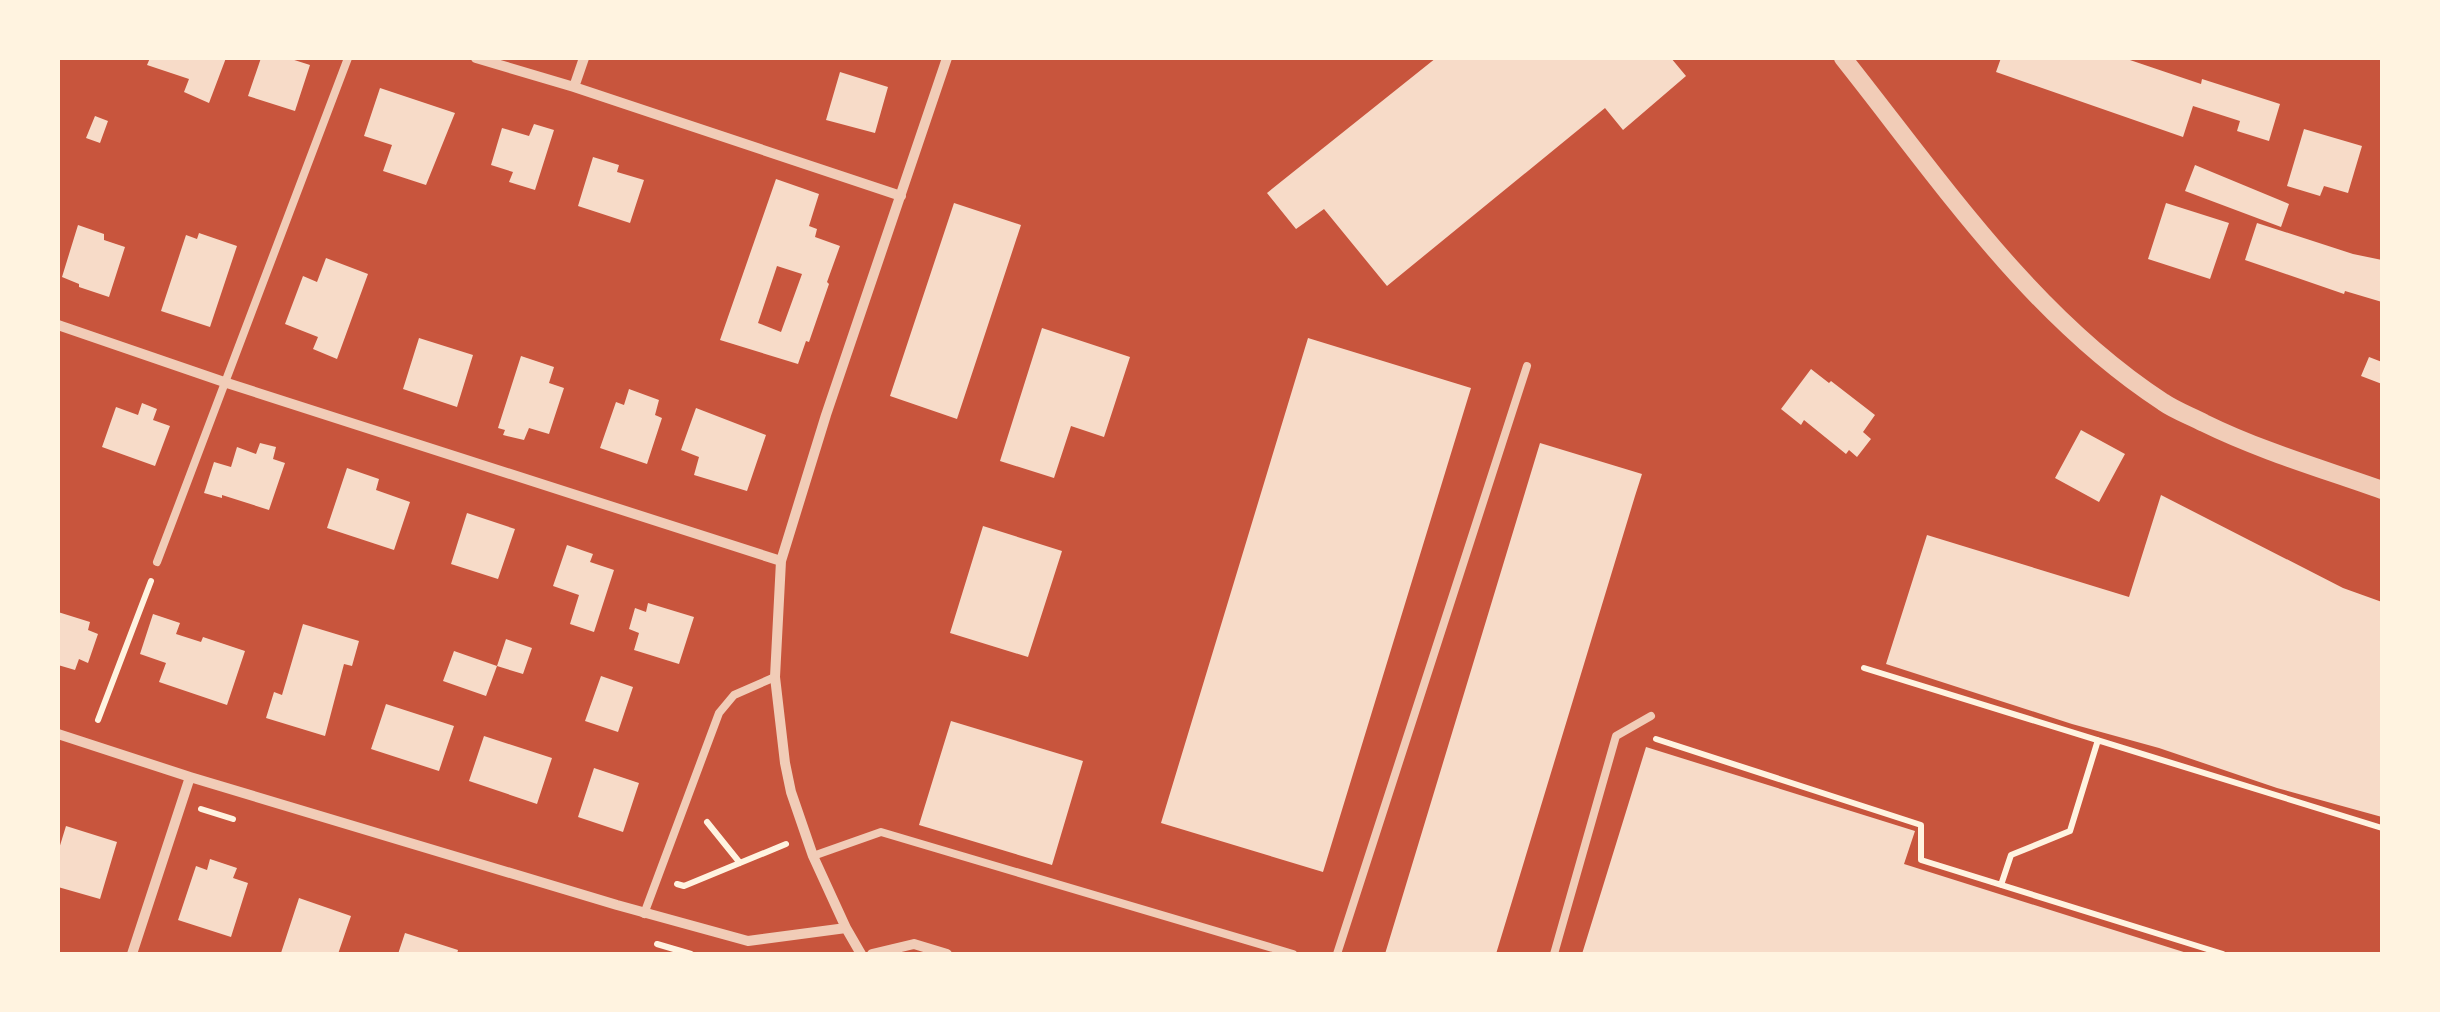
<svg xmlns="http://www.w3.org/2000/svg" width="2440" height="1012" font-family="'Archivo Narrow',sans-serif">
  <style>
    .building { fill: #f7dbc8; fill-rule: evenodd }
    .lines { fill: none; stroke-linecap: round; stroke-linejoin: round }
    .path { stroke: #fff3e0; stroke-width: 6 }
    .service { stroke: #f1ccb7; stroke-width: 8 }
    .minor { stroke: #f1ccb7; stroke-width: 10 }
    .tertiary { stroke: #f1ccb7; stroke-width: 18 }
  </style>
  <rect width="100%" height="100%" fill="#c8553d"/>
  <path class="building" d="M150,58H226L209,103L184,92L189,79L147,65Z
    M261,58H288L310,65L295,111L248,96Z
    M1436,58H1671L1686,76L1623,130L1605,108L1387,286L1324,209L1296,229L1267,193Z
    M2001,58H2124L2201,84L2202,79L2280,104L2269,141L2237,131L2240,121L2193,106L2183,137L1996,72Z
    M840,72L888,87L875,133L826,120Z
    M380,88L455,113L426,185L383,171L392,145L364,136Z
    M95,116L108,121L100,143L86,138Z
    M534,124L554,130L535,190L509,182L513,172L491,165L502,128L529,136Z
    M2304,129L2362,146L2348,193L2324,186L2320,196L2287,186Z
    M593,157L619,165L617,172L644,180L630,223L578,206Z
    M2195,165L2289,204L2281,227L2185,191Z
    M776,179L819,194L809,226L817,229L815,237L840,246L827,282L829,284L809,342L806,341L798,364L720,340ZM777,266L802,274L781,332L758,323Z
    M954,203L1021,225L957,419L890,396Z
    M2166,203L2229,223L2210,279L2148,259Z
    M2257,223L2353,254L2382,260V302L2345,291L2344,294L2245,260Z
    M78,225L104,234V240L125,247L109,297L79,287V284L62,277Z
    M199,233L237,246L210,327L161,311L186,235L197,239Z
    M326,258L368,274L337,359L313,349L318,337L285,324L303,276L317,282Z
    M1042,328L1130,357L1104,437L1071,426L1054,478L1000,461Z
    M419,338L473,355L457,407L403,389Z
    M1308,338L1471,388L1323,872L1161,823Z
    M521,356L554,367L549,383L564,388L549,434L529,428L524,440L503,435L505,430L498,428Z
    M2369,357L2382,362V384L2361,376Z
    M1811,369L1829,383L1831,381L1875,415L1863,432L1871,439L1857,457L1849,450L1846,454L1804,420L1801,425L1781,409Z
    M629,389L659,400L655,415L662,418L647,464L600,448L616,402L624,405Z
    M142,403L157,409L153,420L170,426L155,466L102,447L116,407L138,415Z
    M696,408L766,435L747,491L694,475L699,457L681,450Z
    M2081,430L2125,454L2099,502L2055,478Z
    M260,443L276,447L273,459L285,463L269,510L222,495V498L204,493L214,462L231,467L237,447L256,454Z
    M1540,443L1642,474L1635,496L1496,954H1385Z
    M347,468L379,479L376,490L410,502L394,550L327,528Z
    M2161,495L2343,588L2382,602V817L2277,788L2159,748L2072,724L1886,664L1927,535L2129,597Z
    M467,513L515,529L498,579L451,564Z
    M983,526L1062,551L1028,657L950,633Z
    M567,545L593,554L590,562L614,570L594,632L570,624L579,595L553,586Z
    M648,603L694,617L679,664L634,650L639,633L629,629L635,608L646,612Z
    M58,612L90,622L88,630L98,634L88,663L79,659L75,670L58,665Z
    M153,614L180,623L176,634L201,642L203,637L245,651L227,705L159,682L166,663L140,654Z
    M303,624L359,641L352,666L344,664L325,736L266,718L274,692L282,695Z
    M506,639L532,648L523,674L497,666Z
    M454,651L497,666L486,696L443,681Z
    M601,676L633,687L618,732L585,721Z
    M386,704L454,726L439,771L371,749Z
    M951,721L1083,761L1052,865L919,825Z
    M484,736L552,758L537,804L469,781Z
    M1646,747L1915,831L1904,864L2190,954H1582Z
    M594,768L639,783L623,832L578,817Z
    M66,826L117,842L100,899L58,887V852Z
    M210,859L237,868L233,878L248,883L231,937L178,920L196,866L207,870Z
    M299,898L351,916L338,954L281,953Z
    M405,933L458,950L457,954H398Z"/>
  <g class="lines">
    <path class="path" d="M1864,668L2382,828
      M98,720L151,581
      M1656,739L1921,825V860L2223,954
      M201,809L233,819
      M707,822L740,863
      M677,884L684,886L786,844
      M2001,885L2011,855L2070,831L2098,740
      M657,944L691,954"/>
    <path class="service" d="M157,562L348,58
      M813,856L881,832L1293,954
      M644,914L719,713L734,695L775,677
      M1337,954L1527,366
      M1554,954L1616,736L1651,716"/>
    <path class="minor" d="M476,58L574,87L901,196
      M574,87L584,58
      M58,325L227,383L781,561
      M58,734L190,777L617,905L748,941L846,928
      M132,954L190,777
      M861,954L846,928L813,856L791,792L785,763L775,677L781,561L826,415L947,58
      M872,954L914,944L947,954"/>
    <path class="tertiary" d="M1843,58C1940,180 2031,316 2163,402C2176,411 2191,416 2204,423C2261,451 2323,469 2382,490"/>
  </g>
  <rect width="2440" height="1012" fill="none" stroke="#fff3e0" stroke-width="120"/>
</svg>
